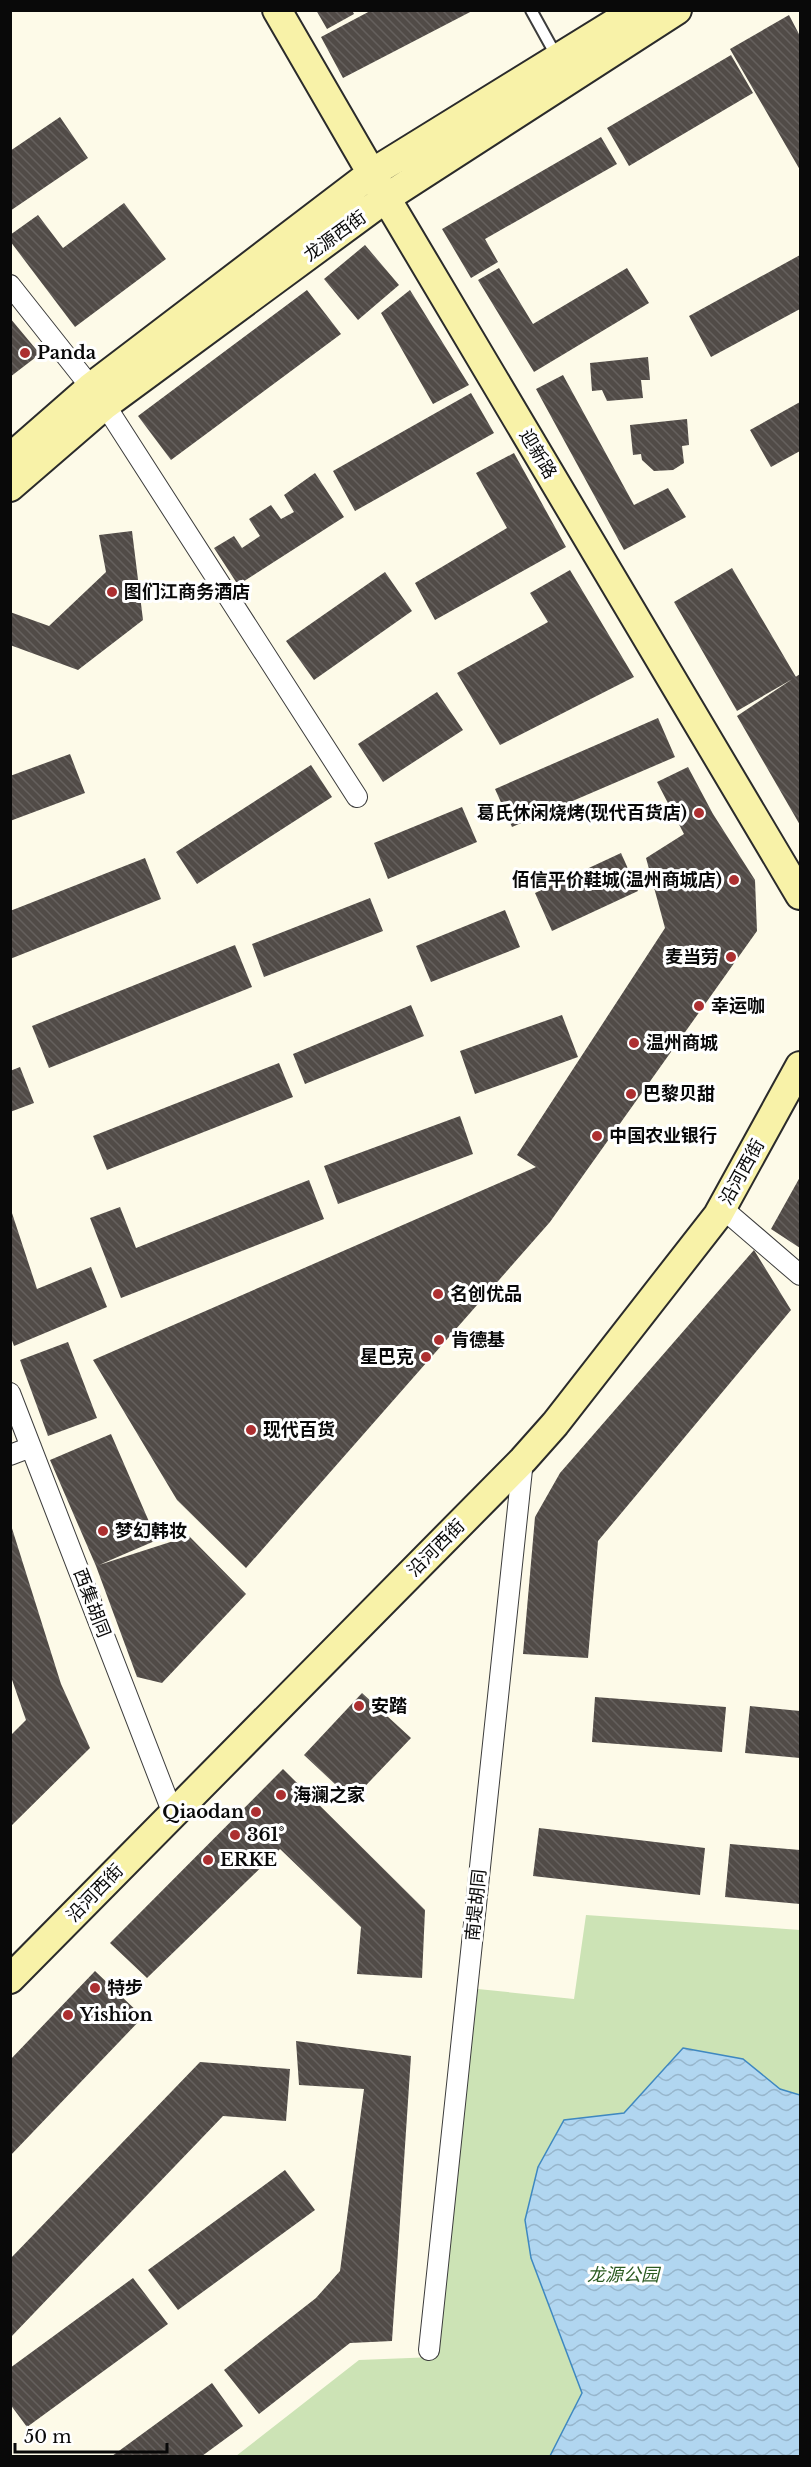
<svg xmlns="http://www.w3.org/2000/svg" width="811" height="2467" font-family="'Libre Baskerville','Noto Sans SC',serif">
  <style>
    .grass { fill: #cce3b5 }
    .water { fill: url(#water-waves); stroke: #3f88c0; stroke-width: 1.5 }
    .building { fill: url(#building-back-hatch) }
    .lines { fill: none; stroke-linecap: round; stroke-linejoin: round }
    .lane-casing { stroke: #3c3c3c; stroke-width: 14 }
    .street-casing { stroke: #3c3c3c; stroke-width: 22 }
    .secondary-casing { stroke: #2b2b2b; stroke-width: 32 }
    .lane { stroke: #fff; stroke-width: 10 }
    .street { stroke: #fff; stroke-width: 20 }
    .secondary { stroke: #f8f2a8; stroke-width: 28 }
    .poi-dot { fill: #ac2f30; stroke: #fff; stroke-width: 2 }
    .labels { text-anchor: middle; stroke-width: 6; stroke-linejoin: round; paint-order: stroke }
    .street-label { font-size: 18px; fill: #090909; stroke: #fff }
    .poi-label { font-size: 18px; font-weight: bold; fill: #090909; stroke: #fff; text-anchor: start }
    .park-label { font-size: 18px; font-style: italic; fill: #2b5a21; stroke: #fff }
  </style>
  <defs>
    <pattern id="water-waves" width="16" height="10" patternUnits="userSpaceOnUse" patternTransform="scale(1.5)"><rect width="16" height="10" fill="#b1d6f0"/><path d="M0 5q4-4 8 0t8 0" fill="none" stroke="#97b6cc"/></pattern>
    <pattern id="building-back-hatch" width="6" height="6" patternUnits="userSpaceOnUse" patternTransform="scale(1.5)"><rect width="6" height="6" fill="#514b47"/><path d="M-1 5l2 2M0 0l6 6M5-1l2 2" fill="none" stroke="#65605d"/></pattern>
  </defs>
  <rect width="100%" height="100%" fill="#fdfae8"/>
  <path class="grass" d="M586,1915L800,1930V2456H236L359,2360L435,2357L478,1989L574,1999Z"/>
  <path class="water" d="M683,2048L743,2059L780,2089L800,2095V2456H550L582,2393L531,2258L525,2220L538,2167L564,2120L624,2113Z"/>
  <path class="building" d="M316,10H352L354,14L327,29Z
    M372,10H474L343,78L321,37Z
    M789,15L800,36V170L730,49Z
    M731,55L753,93L629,166L607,128Z
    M60,117L88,158L10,211V151Z
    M601,137L617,164L485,239L498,262L471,278L442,229Z
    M124,203L166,259L75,327L10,241V235L38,215L63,248Z
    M365,245L399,285L358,320L324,279Z
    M800,255V309L711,357L689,316Z
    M499,268L533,324L627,268L649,303L534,372L478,280Z
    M307,290L341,334L171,460L138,416Z
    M410,290L469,385L433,404L381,313Z
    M10,318L40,354L10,377Z
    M648,357L650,380H641L643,398L607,401L602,390L592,391L590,363Z
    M563,375L634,505L668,488L686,517L624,550L536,389Z
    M471,393L494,433L355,511L333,471Z
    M800,402V451L771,467L750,430Z
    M687,419L689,445L682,446L684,463L673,470L654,471L642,460L641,454L633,455L630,425Z
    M514,453L566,547L435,620L415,583L507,528L476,473Z
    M315,473L344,517L238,585L214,548L234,536L242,548L260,536L249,519L271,505L281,519L294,512L284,495Z
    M132,531L143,620L78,670L10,645V612L49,626L106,572L99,535Z
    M732,568L796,677L737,711L674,602Z
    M570,570L634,677L500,745L457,673L548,622L530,593Z
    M385,572L412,611L314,680L286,641Z
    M800,674V825L737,716Z
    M437,692L463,730L383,782L358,744Z
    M658,718L675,757L512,827L495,789Z
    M70,754L85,793L10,821V776Z
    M311,765L332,797L197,884L176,852Z
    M688,767L713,814L755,880L757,931L550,1222L246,1568L177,1500L93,1360L536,1167L517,1155L665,928L646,858L684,834L657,782Z
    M462,807L477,842L388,879L374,843Z
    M621,853L638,891L552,931L535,893Z
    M145,858L161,899L10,959V911Z
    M370,898L383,931L264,977L252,944Z
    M505,910L520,947L431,982L416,946Z
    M235,945L252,987L49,1068L32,1026Z
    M411,1005L424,1036L305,1084L293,1054Z
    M562,1015L578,1057L475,1094L460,1051Z
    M279,1063L293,1097L107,1170L93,1136Z
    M20,1067L34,1103L10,1112V1071Z
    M460,1116L473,1154L338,1204L324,1166Z
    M800,1177V1248L771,1229Z
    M309,1180L324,1219L121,1298L90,1218L120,1207L136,1248Z
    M10,1207L37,1289L91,1267L107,1307L14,1346L10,1335Z
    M754,1250L791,1310L598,1541L588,1658L523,1654L535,1517L560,1473Z
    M68,1342L97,1418L48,1436L20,1360Z
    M111,1434L157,1540L99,1565L189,1536L246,1594L162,1683L137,1677L96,1566L50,1460Z
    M10,1522L61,1684L90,1748L10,1827V1736L26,1720L10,1674Z
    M362,1693L411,1738L352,1800L304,1755Z
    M595,1697L726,1707L722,1752L592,1742Z
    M750,1706L800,1711V1758L745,1753Z
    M283,1769L425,1910L422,1978L357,1974L361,1927L280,1849L147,1978L110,1943Z
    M539,1828L705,1848L700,1895L533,1876Z
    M730,1844L800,1850V1904L725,1897Z
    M95,1971L143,2017L10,2156V2060Z
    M296,2041L411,2056L392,2341L350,2343L259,2414L224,2370L316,2298L340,2271L364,2089L299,2085Z
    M200,2062L290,2069L286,2121L223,2116L10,2338V2259Z
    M285,2170L315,2210L178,2310L148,2270Z
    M133,2278L168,2324L27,2427L10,2404V2368Z
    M212,2383L243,2426L202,2456H112Z"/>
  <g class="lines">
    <g class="lane-casing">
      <path id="lane" d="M531,10L557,57"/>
    </g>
    <g class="street-casing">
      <path id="street" d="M10,285L105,405L357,797
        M722,1208L800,1275
        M10,1393L173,1814
        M10,1455L31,1447
        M429,2350L523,1460"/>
    </g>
    <g class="secondary-casing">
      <path id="secondary" d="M277,10L386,198L800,895
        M10,458L90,388L372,173L636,10
        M10,487L105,405L386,198L677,10
        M10,1979L523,1460L555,1424L718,1215L800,1066"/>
    </g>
    <use href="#lane" class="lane"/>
    <use href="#street" class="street"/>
    <use href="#secondary" class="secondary"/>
  </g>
  <g class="poi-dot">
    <circle cx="25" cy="353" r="6"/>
    <circle cx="112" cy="592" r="6"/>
    <circle cx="699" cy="813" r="6"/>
    <circle cx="734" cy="880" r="6"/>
    <circle cx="731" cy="957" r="6"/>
    <circle cx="699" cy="1006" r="6"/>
    <circle cx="634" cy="1043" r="6"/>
    <circle cx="631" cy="1094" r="6"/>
    <circle cx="597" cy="1136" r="6"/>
    <circle cx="438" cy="1294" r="6"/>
    <circle cx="439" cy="1340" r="6"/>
    <circle cx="426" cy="1357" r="6"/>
    <circle cx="251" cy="1430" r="6"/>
    <circle cx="103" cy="1531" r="6"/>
    <circle cx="359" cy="1706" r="6"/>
    <circle cx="281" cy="1795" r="6"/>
    <circle cx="256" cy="1812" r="6"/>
    <circle cx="235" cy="1835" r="6"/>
    <circle cx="208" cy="1860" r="6"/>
    <circle cx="95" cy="1988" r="6"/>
    <circle cx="68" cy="2015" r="6"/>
  </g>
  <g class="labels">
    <g class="street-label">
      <text transform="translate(335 236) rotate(-36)" y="6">龙源西街</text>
      <text transform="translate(538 454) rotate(59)" y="6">迎新路</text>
      <text transform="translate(742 1172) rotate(-61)" y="6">沿河西街</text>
      <text transform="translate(436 1548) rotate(-45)" y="6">沿河西街</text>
      <text transform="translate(92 1603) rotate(69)" y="6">西集胡同</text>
      <text transform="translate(95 1893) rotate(-46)" y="6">沿河西街</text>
      <text transform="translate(476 1905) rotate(-84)" y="6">南堤胡同</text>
    </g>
    <g class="poi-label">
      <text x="37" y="359">Panda</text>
      <text x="124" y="598">图们江商务酒店</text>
      <text x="687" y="819" text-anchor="end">葛氏休闲烧烤(现代百货店)</text>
      <text x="722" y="886" text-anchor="end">佰信平价鞋城(温州商城店)</text>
      <text x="719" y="963" text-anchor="end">麦当劳</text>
      <text x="711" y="1012">幸运咖</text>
      <text x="646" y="1049">温州商城</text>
      <text x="643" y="1100">巴黎贝甜</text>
      <text x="609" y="1142">中国农业银行</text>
      <text x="450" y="1300">名创优品</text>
      <text x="451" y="1346">肯德基</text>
      <text x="414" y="1363" text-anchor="end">星巴克</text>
      <text x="263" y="1436">现代百货</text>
      <text x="115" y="1537">梦幻韩妆</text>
      <text x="371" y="1712">安踏</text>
      <text x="293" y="1801">海澜之家</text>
      <text x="244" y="1818" text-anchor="end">Qiaodan</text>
      <text x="247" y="1841">361°</text>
      <text x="220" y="1866">ERKE</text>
      <text x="107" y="1994">特步</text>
      <text x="80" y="2021">Yishion</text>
    </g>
    <g class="park-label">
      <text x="623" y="2281">龙源公园</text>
    </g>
  </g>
  <rect width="811" height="2467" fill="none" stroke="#090909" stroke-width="24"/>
  <path d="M15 2443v9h152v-9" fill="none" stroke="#090909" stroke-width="3"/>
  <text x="24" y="2443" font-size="18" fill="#090909" stroke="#ffffff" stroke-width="4.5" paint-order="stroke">50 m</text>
</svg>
